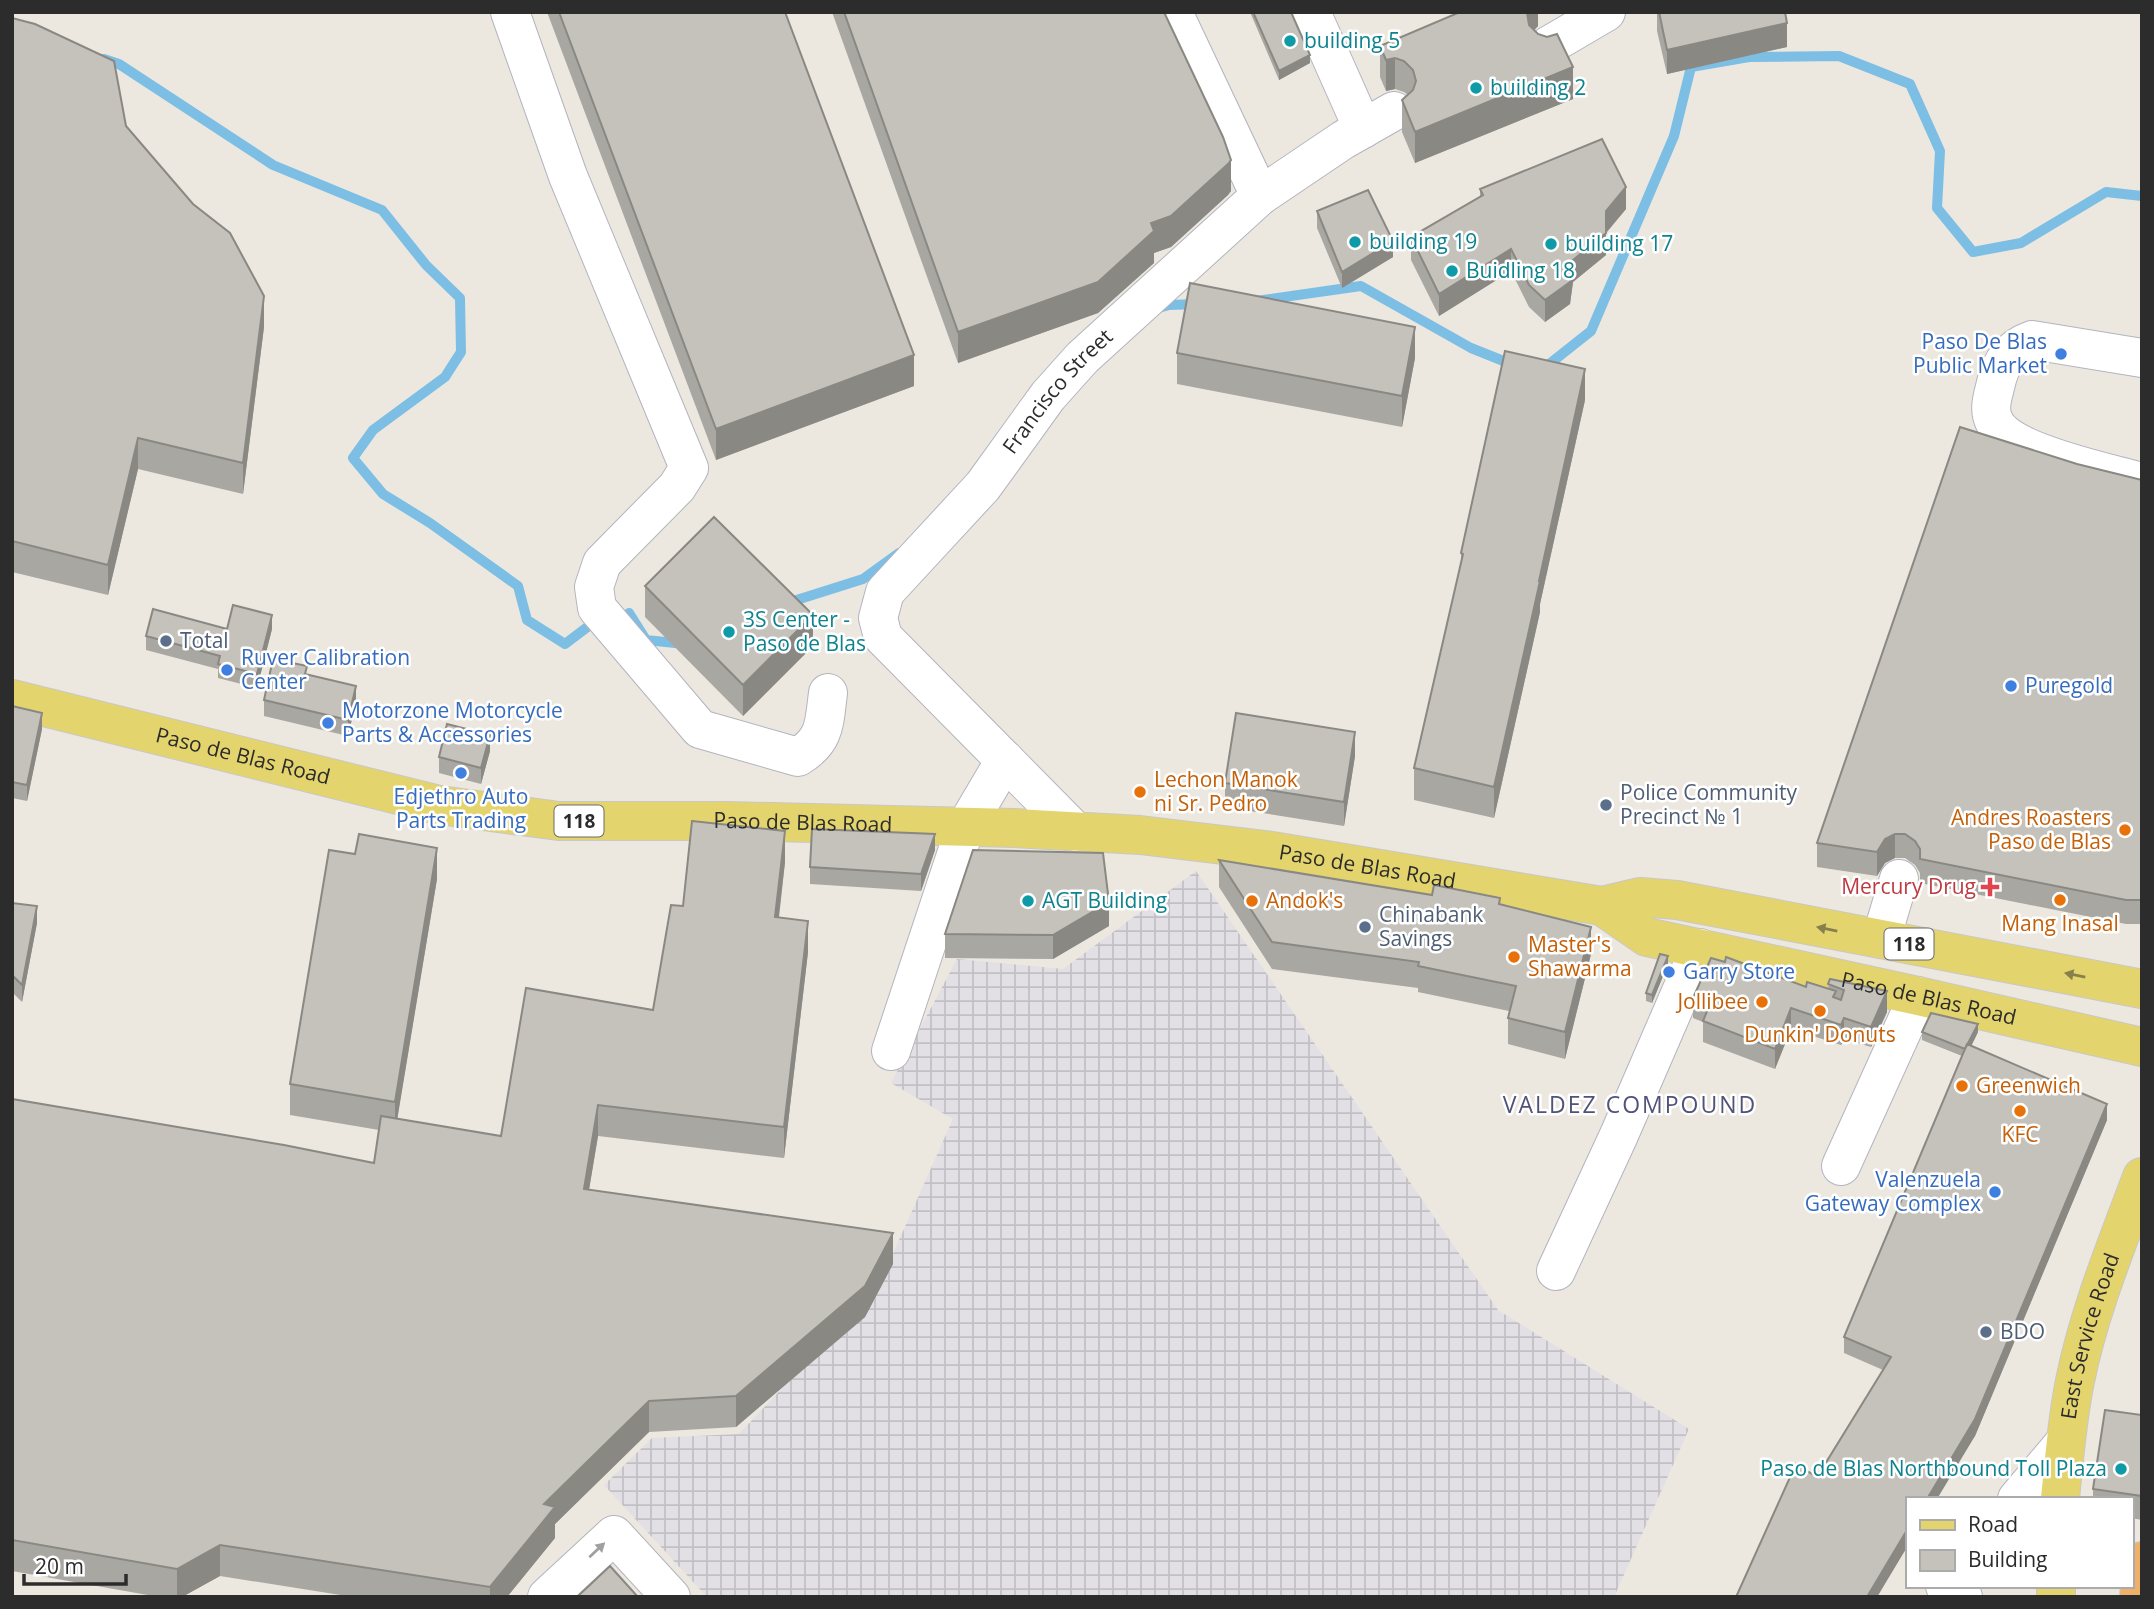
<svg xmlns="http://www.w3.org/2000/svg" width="2154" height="1609" font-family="'Open Sans',sans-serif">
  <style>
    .industrial { fill: url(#industrial-grid) }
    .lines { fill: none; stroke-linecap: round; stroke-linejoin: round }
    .stream { stroke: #7dbee4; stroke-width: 10 }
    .minor-casing { stroke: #b3b4be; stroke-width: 40 }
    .major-casing { stroke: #c8c8c8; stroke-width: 40 }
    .highway-casing { stroke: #c8c8c8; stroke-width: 40 }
    .minor { stroke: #fff; stroke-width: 38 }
    .major { stroke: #e4d46d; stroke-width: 38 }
    .highway { stroke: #efb067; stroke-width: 38 }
    .wall { fill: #a9a7a1 }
    .shaded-wall { fill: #8a8883 }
    .building { fill: #c5c2bb; stroke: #8a8883; stroke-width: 2 }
    .oneway { fill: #88804c }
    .oneway2 { fill: #a0a0a0 }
    .culture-dot { fill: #0f9aa8; stroke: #fff; stroke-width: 2.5 }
    .shop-dot { fill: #3f7fe0; stroke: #fff; stroke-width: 2.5 }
    .service-dot { fill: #5c6f8a; stroke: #fff; stroke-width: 2.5 }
    .food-dot { fill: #e8710a; stroke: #fff; stroke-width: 2.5 }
    .health-dot { fill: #e0444e; stroke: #fff; stroke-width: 2.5 }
    .labels { text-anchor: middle; stroke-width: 5; stroke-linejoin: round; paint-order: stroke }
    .shield { fill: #fff; stroke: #6b6b6b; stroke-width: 2 }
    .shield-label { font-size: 19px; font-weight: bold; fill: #2c2c2c }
    .culture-label { font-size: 21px; fill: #0d838f; stroke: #fff; text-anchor: start }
    .shop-label { font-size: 21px; fill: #366cbe; stroke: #fff; text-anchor: start }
    .street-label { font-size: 21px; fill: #2c2c2c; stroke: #fff }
    .service-label { font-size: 21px; fill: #4e5e75; stroke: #fff; text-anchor: start }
    .food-label { font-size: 21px; fill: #c56008; stroke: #fff; text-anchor: start }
    .health-label { font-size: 21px; fill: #be3a42; stroke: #fff; text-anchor: end }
    .neighbourhood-label { font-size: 23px; letter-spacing: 2px; fill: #505379; stroke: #fff }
  </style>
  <defs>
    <pattern id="industrial-grid" width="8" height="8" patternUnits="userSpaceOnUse" patternTransform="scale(1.75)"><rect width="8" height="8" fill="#e2dfe5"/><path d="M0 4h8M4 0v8" fill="none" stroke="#c2c0c5"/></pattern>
  </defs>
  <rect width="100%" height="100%" fill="#ece8e0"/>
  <path class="industrial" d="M1196,871L1498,1310L1689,1429L1614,1597H707L604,1485L652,1438L739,1434L879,1285L953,1119L891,1083L957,959L1063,969Z"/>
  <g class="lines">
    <path class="stream" d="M104,59L119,64L273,165L382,210L426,265L460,298L461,352L445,377L373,430L353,458L383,494L430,523L518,586L527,620L565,644L590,625
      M1256,301L1361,286L1471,348L1516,366
      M1155,309L1169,305L1198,304
      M1543,369L1591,331L1674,136L1691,67L1749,57L1839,56L1910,84L1940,151L1937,208L1973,252L2021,243L2106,192L2142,196
      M784,604L863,579L899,553
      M629,613L646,640L685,644"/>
    <g class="minor-casing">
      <g id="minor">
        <path d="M510,12L568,176L689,468L677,487L602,563L594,587L597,608L700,729L798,757C826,740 824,723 828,693"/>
        <path d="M1173,12L1260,196"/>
        <path d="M1311,12L1363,129"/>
        <path d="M1548,46L1606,12"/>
        <path d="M2142,358L2032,340C2010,348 2001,362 1996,383C1993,396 1988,408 1994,421C2008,453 2107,472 2142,482"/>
        <path id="s1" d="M1076,832L883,637L878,618L885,592L983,486L1048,396L1082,358L1260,196L1343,140L1394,111"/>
        <path d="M1881,939L1899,879"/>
        <path d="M891,1051L965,828L1005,760"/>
        <path d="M1841,1166L1918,996"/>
        <path d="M1556,1271L1619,1135L1700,948"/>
        <path d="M2017,1499L2065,1442"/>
        <path d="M1945,1586L1963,1597"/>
        <path d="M547,1597L614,1535L671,1597"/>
      </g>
    </g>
    <g class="major-casing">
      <g id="major">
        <path id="s2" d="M12,699L439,805L559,821H727L1014,828L1140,835L1272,851L1602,906L1640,897L1677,900L2142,989"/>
        <path id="s3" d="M1602,906L1647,937L1918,996L2142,1047"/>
        <path id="s4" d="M2060,1499C2064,1459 2067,1420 2075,1381C2089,1311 2117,1244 2142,1177"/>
        <path d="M2056,1597V1586"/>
      </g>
    </g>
    <g class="highway-casing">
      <path id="highway" d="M2139,1597L2142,1561"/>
    </g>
    <use href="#minor" class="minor"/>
    <use href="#major" class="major"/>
    <use href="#highway" class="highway"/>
  </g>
  <path class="wall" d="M547,12H785L914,386L716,460Z
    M832,12H1164L1231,191L1228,195L1171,247L1154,253V263L1098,313L958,363Z
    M1250,12H1291L1310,63L1279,80Z
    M1538,12V26L1534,30L1573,99L1415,163L1402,132V100L1408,95L1404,92L1395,89L1386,91L1380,77V46Z
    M1657,12H1785L1787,47L1667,74L1657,31Z
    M12,18L126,126L264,327L243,494L138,469L108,595L12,572Z
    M1480,189L1626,209L1606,233V255L1573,282L1570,304L1545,322L1529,307L1511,271L1439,316L1411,260V237L1480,197Z
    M1317,211L1393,257L1342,288L1317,228Z
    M1177,353L1415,358L1402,427L1177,384Z
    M1585,400L1540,604V612L1494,818L1414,800V768L1461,565V553Z
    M2077,464L2142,480V924H2126L1920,883V873L1915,865L1905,858H1895L1885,863L1877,876L1817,867V843Z
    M645,586L813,646L743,716L645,617Z
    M227,629H272L257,688L218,678V669L146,650V636Z
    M307,674L356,702L348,736L264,716V700Z
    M12,706L42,729L27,801L12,798Z
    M490,751L481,784L439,773V757Z
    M1355,756L1344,826L1225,807V783Z
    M935,850L921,891L810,884V867Z
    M1219,860L1432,895L1500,905L1591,954L1565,1059L1508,1044V1018L1509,1011L1418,992V988L1272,969L1219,887Z
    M785,862L779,918L808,952L784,1158L598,1136L589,1189L893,1264L865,1317L736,1427L649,1432L555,1524V1538L507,1597H353L220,1576L182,1597H159L12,1571V1099L374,1163L379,1130L290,1115V1084L437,879L397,1119L501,1136L653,1010L683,906Z
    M12,903L37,923L22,1002L12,992Z
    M1109,926L1053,959L945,958V934Z
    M1668,964L1652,1003L1646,1001V993Z
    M1830,979L1887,1012L1871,1047L1844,1039L1841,1045L1791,1029L1775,1069L1703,1042V1022L1693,1018V998L1806,987L1828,989Z
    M1922,1032H1978L1971,1046L2107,1120L1975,1436L1907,1499V1547L1877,1597H1736L1817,1477L1883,1370L1844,1353V1337L1962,1056L1922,1040Z
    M2142,1415V1520L2131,1518V1499H2093V1489Z"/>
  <path class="shaded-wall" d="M1527,12H1538V26L1529,36L1526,45Z
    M1787,23V47L1667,74V50Z
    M1310,55V63L1279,80V71Z
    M1395,58V89L1386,91V60Z
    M1573,67V99L1415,163V132Z
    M1231,160V191L1228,195L1171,247L1154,253V263L1098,313L958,363V332L1151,223Z
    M1626,187V209L1606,233V255L1573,282L1570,304L1545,322V300L1606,211Z
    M1393,241V257L1342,288V272Z
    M1511,249V271L1439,316V294Z
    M264,296V327L243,494V463Z
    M1415,327V358L1402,427V396Z
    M914,355V386L716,460V429Z
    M1585,369V400L1540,604V612L1494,818V787Z
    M138,438V469L108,595V565Z
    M272,615V629L257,688V674Z
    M813,615V646L743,716V685Z
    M356,686V702L348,736V720Z
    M42,713V729L27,801V785Z
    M1355,732V756L1344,826V802Z
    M490,735V751L481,784V768Z
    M785,831V862L775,948V917Z
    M935,834V850L921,891V874Z
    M1895,834V858L1885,863L1877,876V852L1885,839Z
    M437,848V879L395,1133V1102Z
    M1109,902V926L1053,959V935Z
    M37,906V923L22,1002V985Z
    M808,921V952L784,1158V1127Z
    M1591,927V954L1565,1059V1032Z
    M1668,956V964L1652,1003V995Z
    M1887,991V1012L1871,1047V1027Z
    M1791,1008V1029L1775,1069V1049Z
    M1844,1018V1039L1841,1045V1025Z
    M1978,1024V1032L1966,1057V1049Z
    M2107,1104V1120L1975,1436L1937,1499H1927Z
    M598,1105V1136L584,1220V1189Z
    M893,1233V1264L865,1317L736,1427V1396Z
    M649,1401V1432L555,1524V1538L507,1597H490V1587L544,1504Z
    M1907,1530V1547L1877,1597H1867Z
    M220,1545V1576L182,1597H177V1569Z"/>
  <path class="building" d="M559,12H785L914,355L716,429Z
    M844,12H1164L1223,137L1231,160L1228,164L1171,216L1151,223L1154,231L1098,282L958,332Z
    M1253,12H1291L1310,55L1279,71Z
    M1460,12H1527L1529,25L1538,34L1547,37L1557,34L1573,67L1415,132L1402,100L1413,90L1416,81L1413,70L1404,61L1395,58L1386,60L1380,46Z
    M1659,12H1785L1787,23L1667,50Z
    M12,18L35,24L114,61L126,126L193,204L230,233L264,296L243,463L138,438L108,565L12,541Z
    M1602,139L1626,187L1606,211V233L1573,260L1570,282L1545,300L1529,285L1511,249L1439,294L1411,237L1483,195L1480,189Z
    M1368,190L1393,241L1342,272L1317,211Z
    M1190,283L1415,327L1402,396L1177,353Z
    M1505,351L1585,369L1539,581H1540L1494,787L1414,768L1463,554L1461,553Z
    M1960,427L2077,464L2142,480V900H2126L1920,859V849L1915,841L1905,834H1895L1885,839L1877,852L1817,843Z
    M714,517L813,615L743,685L645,586Z
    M233,605L272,615L257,674L218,664L220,656L146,636L153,609L227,629Z
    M273,659L307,666L305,674L356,686L348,720L264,700Z
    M12,706L42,713L27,785L12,782Z
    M1236,713L1355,732L1344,802L1225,783Z
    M447,724L490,735L481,768L439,757Z
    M692,821L785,831L775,917L808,921L784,1127L598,1105L584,1189L893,1233L865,1286L736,1396L649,1401L544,1504L555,1507L490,1587L220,1545L177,1569L12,1540V1099L284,1145L374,1163L381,1116L501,1136L526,988L653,1010L671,905L683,906Z
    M812,829L935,834L921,874L810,867Z
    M359,834L437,848L395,1102L290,1084L329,850L355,854Z
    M973,850L1103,853L1109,902L1053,935L945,934Z
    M1219,860L1432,895L1434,885L1500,898L1499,904L1591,927L1565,1032L1508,1018L1516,986L1418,966L1419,962L1272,942Z
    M12,903L37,906L22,985L12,975Z
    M1660,954L1668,956L1652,995L1646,993Z
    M1726,957L1806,987L1807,982L1836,991L1833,997L1841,1000L1844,990L1828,984L1830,979L1887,991L1871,1027L1844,1018L1841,1025L1791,1008L1775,1049L1703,1021L1710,1004L1693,998L1711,958L1725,962Z
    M1931,1013L1978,1024L1965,1049L1922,1032Z
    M1967,1044L2107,1104L1975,1419L1927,1499H1907V1530L1867,1597H1736L1796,1464L1817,1477L1891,1357L1844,1337Z
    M2105,1410L2142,1415V1496L2093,1489Z
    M610,1566L638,1597H577Z"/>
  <defs><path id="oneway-solid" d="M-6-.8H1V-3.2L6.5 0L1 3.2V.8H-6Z" transform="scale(1.75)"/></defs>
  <g class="oneway">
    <use href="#oneway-solid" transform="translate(1827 929) rotate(-169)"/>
    <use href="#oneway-solid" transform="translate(2075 975) rotate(-169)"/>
  </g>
  <use class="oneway2" href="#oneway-solid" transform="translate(597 1550) rotate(-43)"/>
  <g class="culture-dot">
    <circle cx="1290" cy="41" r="7"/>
    <circle cx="1476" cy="88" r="7"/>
    <circle cx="1355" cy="242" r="7"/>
    <circle cx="1551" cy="244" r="7"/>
    <circle cx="1452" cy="271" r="7"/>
    <circle cx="729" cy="632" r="7"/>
    <circle cx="1028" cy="901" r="7"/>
    <circle cx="2121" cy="1469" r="7"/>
  </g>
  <g class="shop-dot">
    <circle cx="2061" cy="354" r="7"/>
    <circle cx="227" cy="670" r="7"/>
    <circle cx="2011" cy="686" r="7"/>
    <circle cx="328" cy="723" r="7"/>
    <circle cx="461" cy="773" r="7"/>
    <circle cx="1669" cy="972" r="7"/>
    <circle cx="1995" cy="1192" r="7"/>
  </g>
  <g class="service-dot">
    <circle cx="166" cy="641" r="7"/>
    <circle cx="1606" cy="805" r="7"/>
    <circle cx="1365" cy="927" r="7"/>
    <circle cx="1986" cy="1332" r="7"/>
  </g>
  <g class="food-dot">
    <circle cx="1140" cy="792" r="7"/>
    <circle cx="2125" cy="830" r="7"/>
    <circle cx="2060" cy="900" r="7"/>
    <circle cx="1252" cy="901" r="7"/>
    <circle cx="1514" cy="957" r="7"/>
    <circle cx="1762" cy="1002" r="7"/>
    <circle cx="1820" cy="1011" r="7"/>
    <circle cx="1962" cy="1086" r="7"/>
    <circle cx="2020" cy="1111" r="7"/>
  </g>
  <path class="health-dot" d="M1986.5 876.5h7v7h7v7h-7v7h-7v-7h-7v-7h7z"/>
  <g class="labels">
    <g class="shield">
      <rect x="554.5" y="805.5" width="49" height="31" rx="5"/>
      <rect x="1884.5" y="928.5" width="49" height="31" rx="5"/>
    </g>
    <g class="shield-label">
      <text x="579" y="828">118</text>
      <text x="1909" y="951">118</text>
    </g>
    <g class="culture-label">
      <text x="1304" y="48">building 5</text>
      <text x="1490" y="95">building 2</text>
      <text x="1369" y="249">building 19</text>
      <text x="1565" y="251">building 17</text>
      <text x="1466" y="278">Buidling 18</text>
      <text x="743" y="627">3S Center -<tspan x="743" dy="24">Paso de Blas</tspan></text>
      <text x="1042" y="908">AGT Building</text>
      <text x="2107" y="1476" text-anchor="end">Paso de Blas Northbound Toll Plaza</text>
    </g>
    <g class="shop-label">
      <text x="2047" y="349" text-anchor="end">Paso De Blas<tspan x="2047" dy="24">Public Market</tspan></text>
      <text x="241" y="665">Ruver Calibration<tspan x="241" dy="24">Center</tspan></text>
      <text x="2025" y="693">Puregold</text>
      <text x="342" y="718">Motorzone Motorcycle<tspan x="342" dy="24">Parts &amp; Accessories</tspan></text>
      <text x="461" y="804" text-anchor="middle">Edjethro Auto<tspan x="461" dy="24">Parts Trading</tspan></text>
      <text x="1683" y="979">Garry Store</text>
      <text x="1981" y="1187" text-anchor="end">Valenzuela<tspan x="1981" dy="24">Gateway Complex</tspan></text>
    </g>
    <g class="street-label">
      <text dy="7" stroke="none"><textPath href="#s1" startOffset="586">Francisco Street</textPath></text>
      <text dy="7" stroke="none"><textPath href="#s2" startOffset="238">Paso de Blas Road</textPath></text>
      <text dy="7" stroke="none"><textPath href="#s2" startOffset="805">Paso de Blas Road</textPath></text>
      <text dy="7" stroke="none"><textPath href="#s2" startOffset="1372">Paso de Blas Road</textPath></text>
      <text dy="7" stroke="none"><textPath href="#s3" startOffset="343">Paso de Blas Road</textPath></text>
      <text dy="7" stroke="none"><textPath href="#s4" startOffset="166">East Service Road</textPath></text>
    </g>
    <g class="service-label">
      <text x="180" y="648">Total</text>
      <text x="1620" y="800">Police Community<tspan x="1620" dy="24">Precinct № 1</tspan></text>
      <text x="1379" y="922">Chinabank<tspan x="1379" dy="24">Savings</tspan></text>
      <text x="2000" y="1339">BDO</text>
    </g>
    <g class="food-label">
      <text x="1154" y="787">Lechon Manok<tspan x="1154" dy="24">ni Sr. Pedro</tspan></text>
      <text x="2111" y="825" text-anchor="end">Andres Roasters<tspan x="2111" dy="24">Paso de Blas</tspan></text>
      <text x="1266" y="908">Andok's</text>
      <text x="2060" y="931" text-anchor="middle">Mang Inasal</text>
      <text x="1528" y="952">Master's<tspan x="1528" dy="24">Shawarma</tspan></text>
      <text x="1748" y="1009" text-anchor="end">Jollibee</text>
      <text x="1820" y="1042" text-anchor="middle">Dunkin' Donuts</text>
      <text x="1976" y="1093">Greenwich</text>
      <text x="2020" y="1142" text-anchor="middle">KFC</text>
    </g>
    <g class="health-label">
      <text x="1976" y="894">Mercury Drug</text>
    </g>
    <g class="neighbourhood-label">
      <text x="1630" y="1113">VALDEZ COMPOUND</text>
    </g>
  </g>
  <rect width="2154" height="1609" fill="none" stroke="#2c2c2c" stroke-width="28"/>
  <rect x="1906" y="1497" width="228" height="91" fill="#ffffff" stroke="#ababab" stroke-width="2"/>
  <rect x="1920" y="1520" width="35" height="10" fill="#e4d46d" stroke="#ababab" stroke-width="2"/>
  <text x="1968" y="1532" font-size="21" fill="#2c2c2c">Road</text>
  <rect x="1920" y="1550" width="35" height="21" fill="#c5c2bb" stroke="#ababab" stroke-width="2"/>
  <text x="1968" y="1567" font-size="21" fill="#2c2c2c">Building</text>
  <path d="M24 1574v10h102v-10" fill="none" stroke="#2c2c2c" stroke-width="3.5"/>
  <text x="35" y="1574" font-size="21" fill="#2c2c2c" stroke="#ffffff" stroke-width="5" paint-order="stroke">20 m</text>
</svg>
